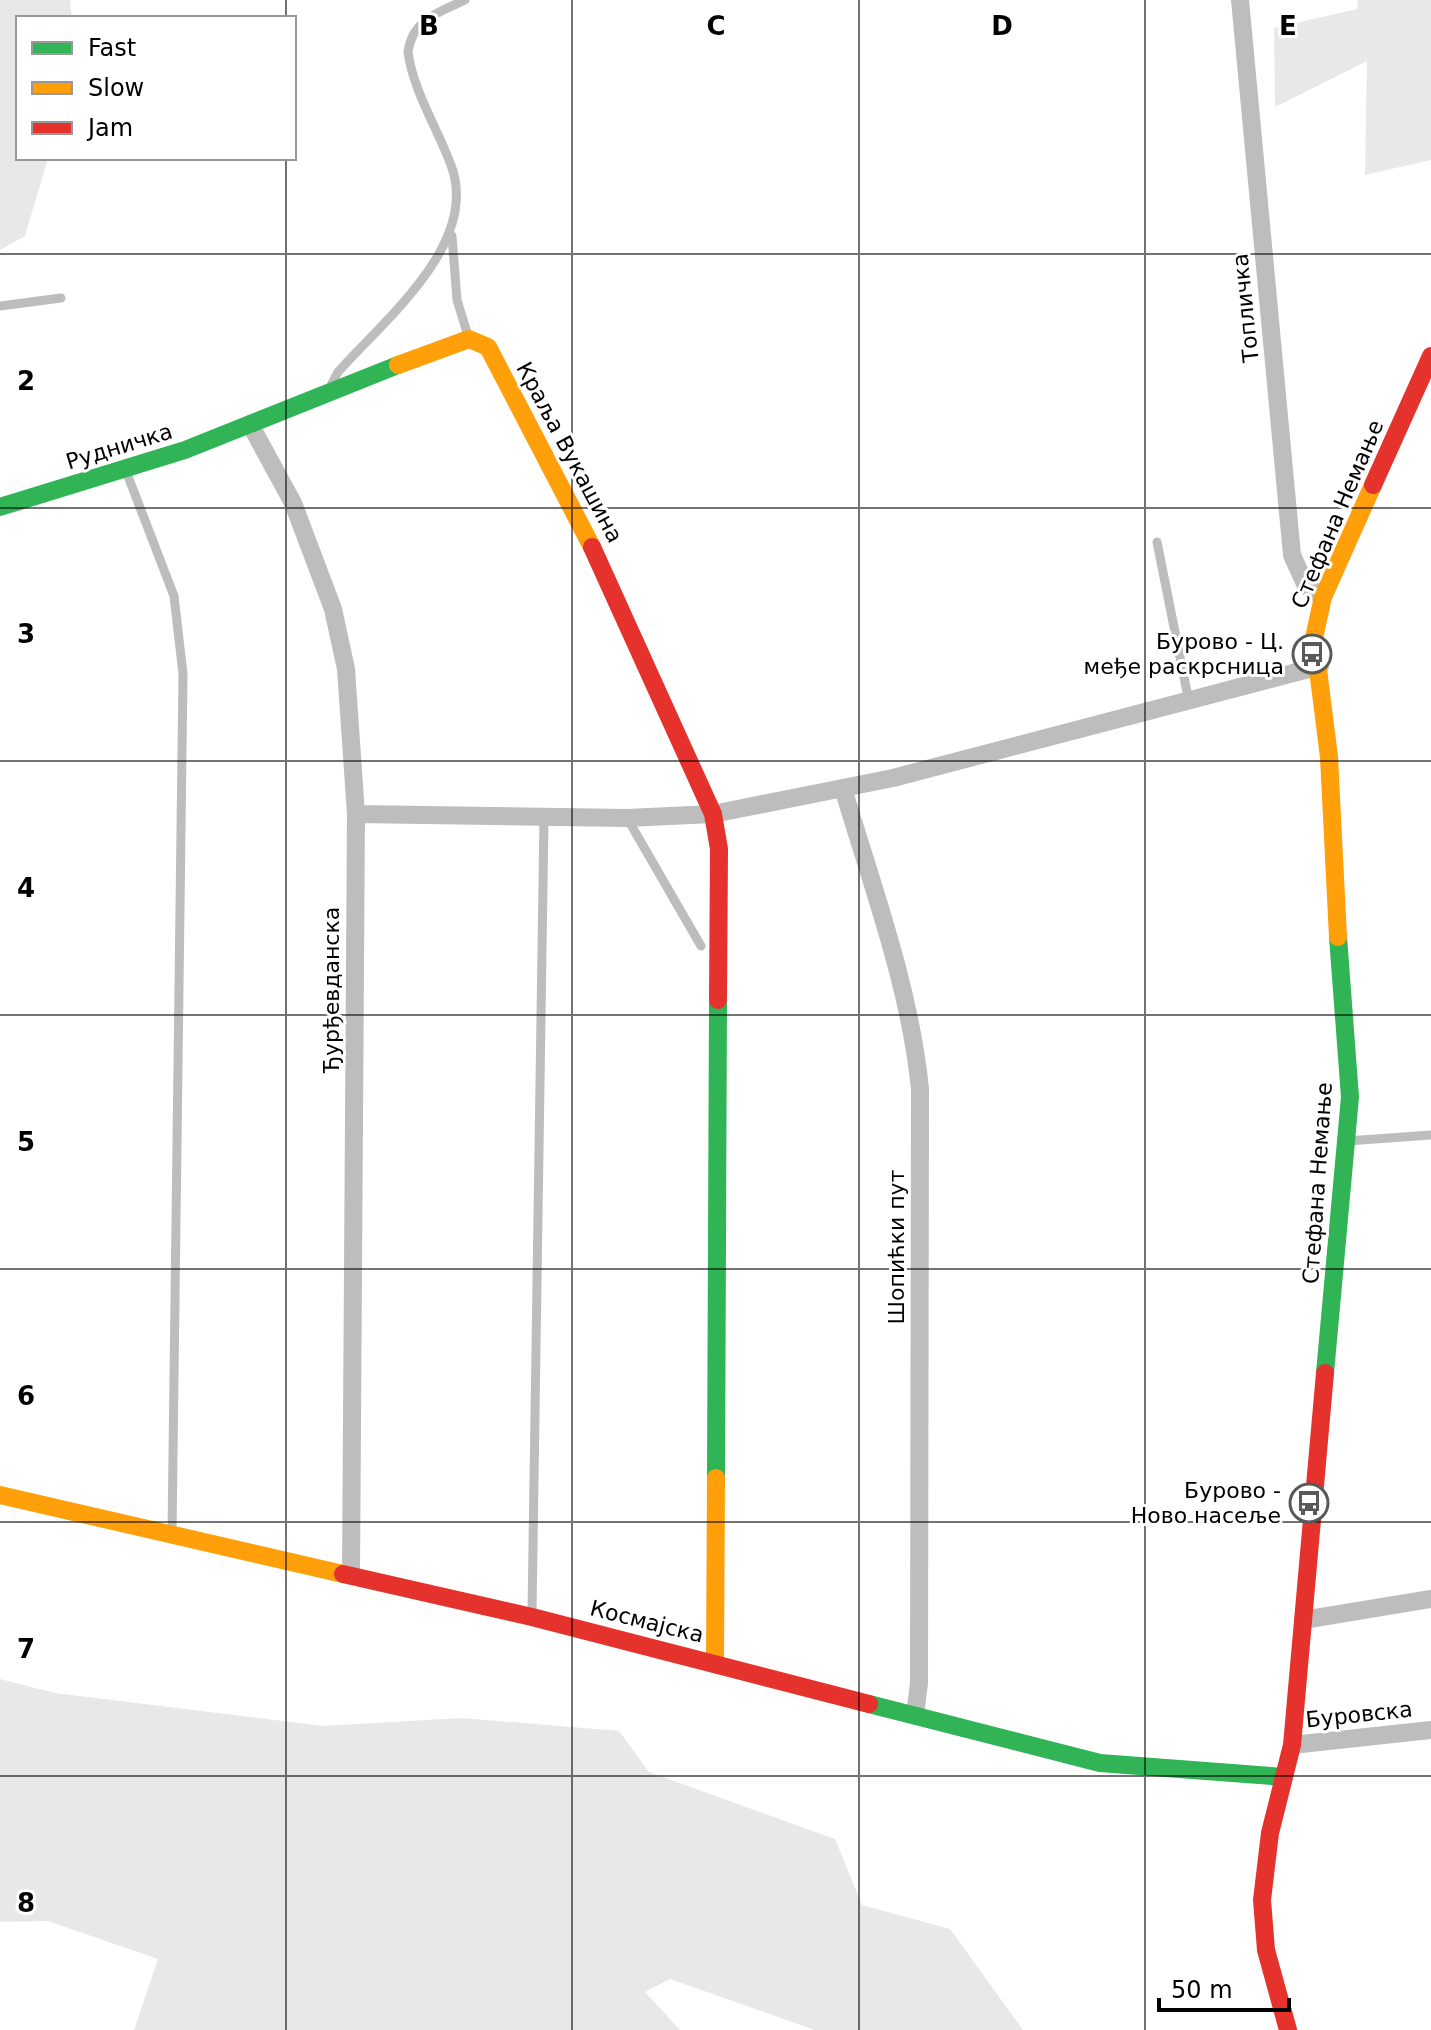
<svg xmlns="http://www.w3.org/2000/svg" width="1431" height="2030" font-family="'DejaVu Sans',sans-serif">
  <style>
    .green { fill: #e8e8e8 }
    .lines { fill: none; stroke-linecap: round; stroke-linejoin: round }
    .lane { stroke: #bdbdbd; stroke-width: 9 }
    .street { stroke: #bdbdbd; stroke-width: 18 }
    .fast { stroke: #30b455; stroke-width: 18 }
    .slow { stroke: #ff9f0a; stroke-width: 18 }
    .jam { stroke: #e5322d; stroke-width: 18 }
    .grid { fill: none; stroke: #000; stroke-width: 2; stroke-opacity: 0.55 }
    .labels { text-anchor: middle; stroke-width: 6; stroke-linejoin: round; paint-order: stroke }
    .street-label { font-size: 22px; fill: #000; stroke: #fff }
    .poi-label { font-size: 22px; fill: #000; stroke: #fff; text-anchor: end }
    .grid-label { font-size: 26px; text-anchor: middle; font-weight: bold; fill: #000; stroke: #fff; stroke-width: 6; stroke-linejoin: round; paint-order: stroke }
  </style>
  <rect width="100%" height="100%" fill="#fff"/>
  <path class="green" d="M0,0H70L72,18H18V158H48L25,236L0,250Z
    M1358,0H1431V160L1365,175L1367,61L1275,107L1274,28L1357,9Z
    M0,1679L55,1693L323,1726L461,1718L619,1731L649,1772L835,1839L862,1905L950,1929L1023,2030H815L670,1979L645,1992L680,2030H134L158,1959L48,1921L0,1922Z"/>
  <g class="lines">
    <path class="lane" d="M452,236L457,300L469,339
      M0,306L61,298
      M330,387L338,372C385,319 478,245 452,168C439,131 413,91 408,52C412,20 439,12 465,0
      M126,471L174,596L183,674L172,1534
      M1157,542L1189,702
      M627,818L701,946
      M1347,1141L1431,1135
      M532,1613L544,818"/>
    <path class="street" d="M1240,0L1292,555L1306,586L1323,597
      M250,424L293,503L333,609L346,669L356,814L351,1575
      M843,788C872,886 910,987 920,1089L919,1683L915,1715
      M356,814L627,818L713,814L893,778L1320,666
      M1303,1620L1431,1599
      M1292,1745L1431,1730"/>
    <path class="fast" d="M0,507L185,450L398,365
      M1325,1373L1350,1097L1338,937
      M716,1478L718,1000
      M869,1704L1100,1763L1284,1777"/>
    <path class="slow" d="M398,365L469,339L488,347L592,547
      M1338,937L1329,757L1314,638L1323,597L1373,485
      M0,1495L343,1574
      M715,1664L716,1478"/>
    <path class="jam" d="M1373,485L1431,356
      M592,547L713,814L719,849L718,1000
      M343,1574L532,1617L869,1704
      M1288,2030L1266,1950L1262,1900L1270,1833L1292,1745L1325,1373"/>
  </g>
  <path class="grid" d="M286,0V18M572,0V2030M859,0V2030M1145,0V2030M286,158V2030M0,254H1431M0,508H1431M0,761H1431M0,1015H1431M0,1269H1431M0,1522H1431M0,1776H1431"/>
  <defs>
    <g id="bus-ring" transform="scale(2)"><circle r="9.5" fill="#fff" stroke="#595959" stroke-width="1.5"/><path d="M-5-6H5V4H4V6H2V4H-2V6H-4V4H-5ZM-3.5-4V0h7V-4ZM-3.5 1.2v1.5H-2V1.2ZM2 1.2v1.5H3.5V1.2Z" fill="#595959"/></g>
  </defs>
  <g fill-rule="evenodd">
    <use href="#bus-ring" x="1312" y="654"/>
    <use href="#bus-ring" x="1309" y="1503"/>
  </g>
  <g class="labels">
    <g class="street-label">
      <text transform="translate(1245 308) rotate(-96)" y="8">Топличка</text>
      <text transform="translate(119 446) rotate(-17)" y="8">Рудничка</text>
      <text transform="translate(570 452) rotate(62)" y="8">Краља Вукашина</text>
      <text transform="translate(1337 514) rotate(-67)" y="8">Стефана Немање</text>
      <text transform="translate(331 990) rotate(-90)" y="8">Ђурђевданска</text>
      <text transform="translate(1317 1183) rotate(-86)" y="8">Стефана Немање</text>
      <text transform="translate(896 1247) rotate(-90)" y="8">Шопићки пут</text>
      <text transform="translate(647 1621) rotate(14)" y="8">Космајска</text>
      <text transform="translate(1359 1714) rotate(-6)" y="8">Буровска</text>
    </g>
    <g class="poi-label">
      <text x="1284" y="649">Бурово - Ц.<tspan x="1284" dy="25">међе раскрсница</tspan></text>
      <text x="1281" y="1498">Бурово -<tspan x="1281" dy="25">Ново насеље</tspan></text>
    </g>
  </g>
  <g class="grid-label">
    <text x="429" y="35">B</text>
    <text x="716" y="35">C</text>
    <text x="1002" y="35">D</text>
    <text x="1288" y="35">E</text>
    <text x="26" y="390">2</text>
    <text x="26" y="643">3</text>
    <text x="26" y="897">4</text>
    <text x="26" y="1151">5</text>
    <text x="26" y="1405">6</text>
    <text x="26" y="1658">7</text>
    <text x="26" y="1912">8</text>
  </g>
  <rect x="16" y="16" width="280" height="144" fill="#ffffff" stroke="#999999" stroke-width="2"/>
  <rect x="32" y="42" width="40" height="12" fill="#30b455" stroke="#999999" stroke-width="2"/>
  <text x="88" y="56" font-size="24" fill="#000000">Fast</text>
  <rect x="32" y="82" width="40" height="12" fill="#ff9f0a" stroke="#999999" stroke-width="2"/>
  <text x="88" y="96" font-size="24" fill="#000000">Slow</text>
  <rect x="32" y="122" width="40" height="12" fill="#e5322d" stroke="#999999" stroke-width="2"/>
  <text x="88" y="136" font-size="24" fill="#000000">Jam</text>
  <path d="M1159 1998v12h130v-12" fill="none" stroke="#000000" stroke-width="4"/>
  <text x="1171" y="1998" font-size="24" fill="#000000" stroke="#ffffff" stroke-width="6" paint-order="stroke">50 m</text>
</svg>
